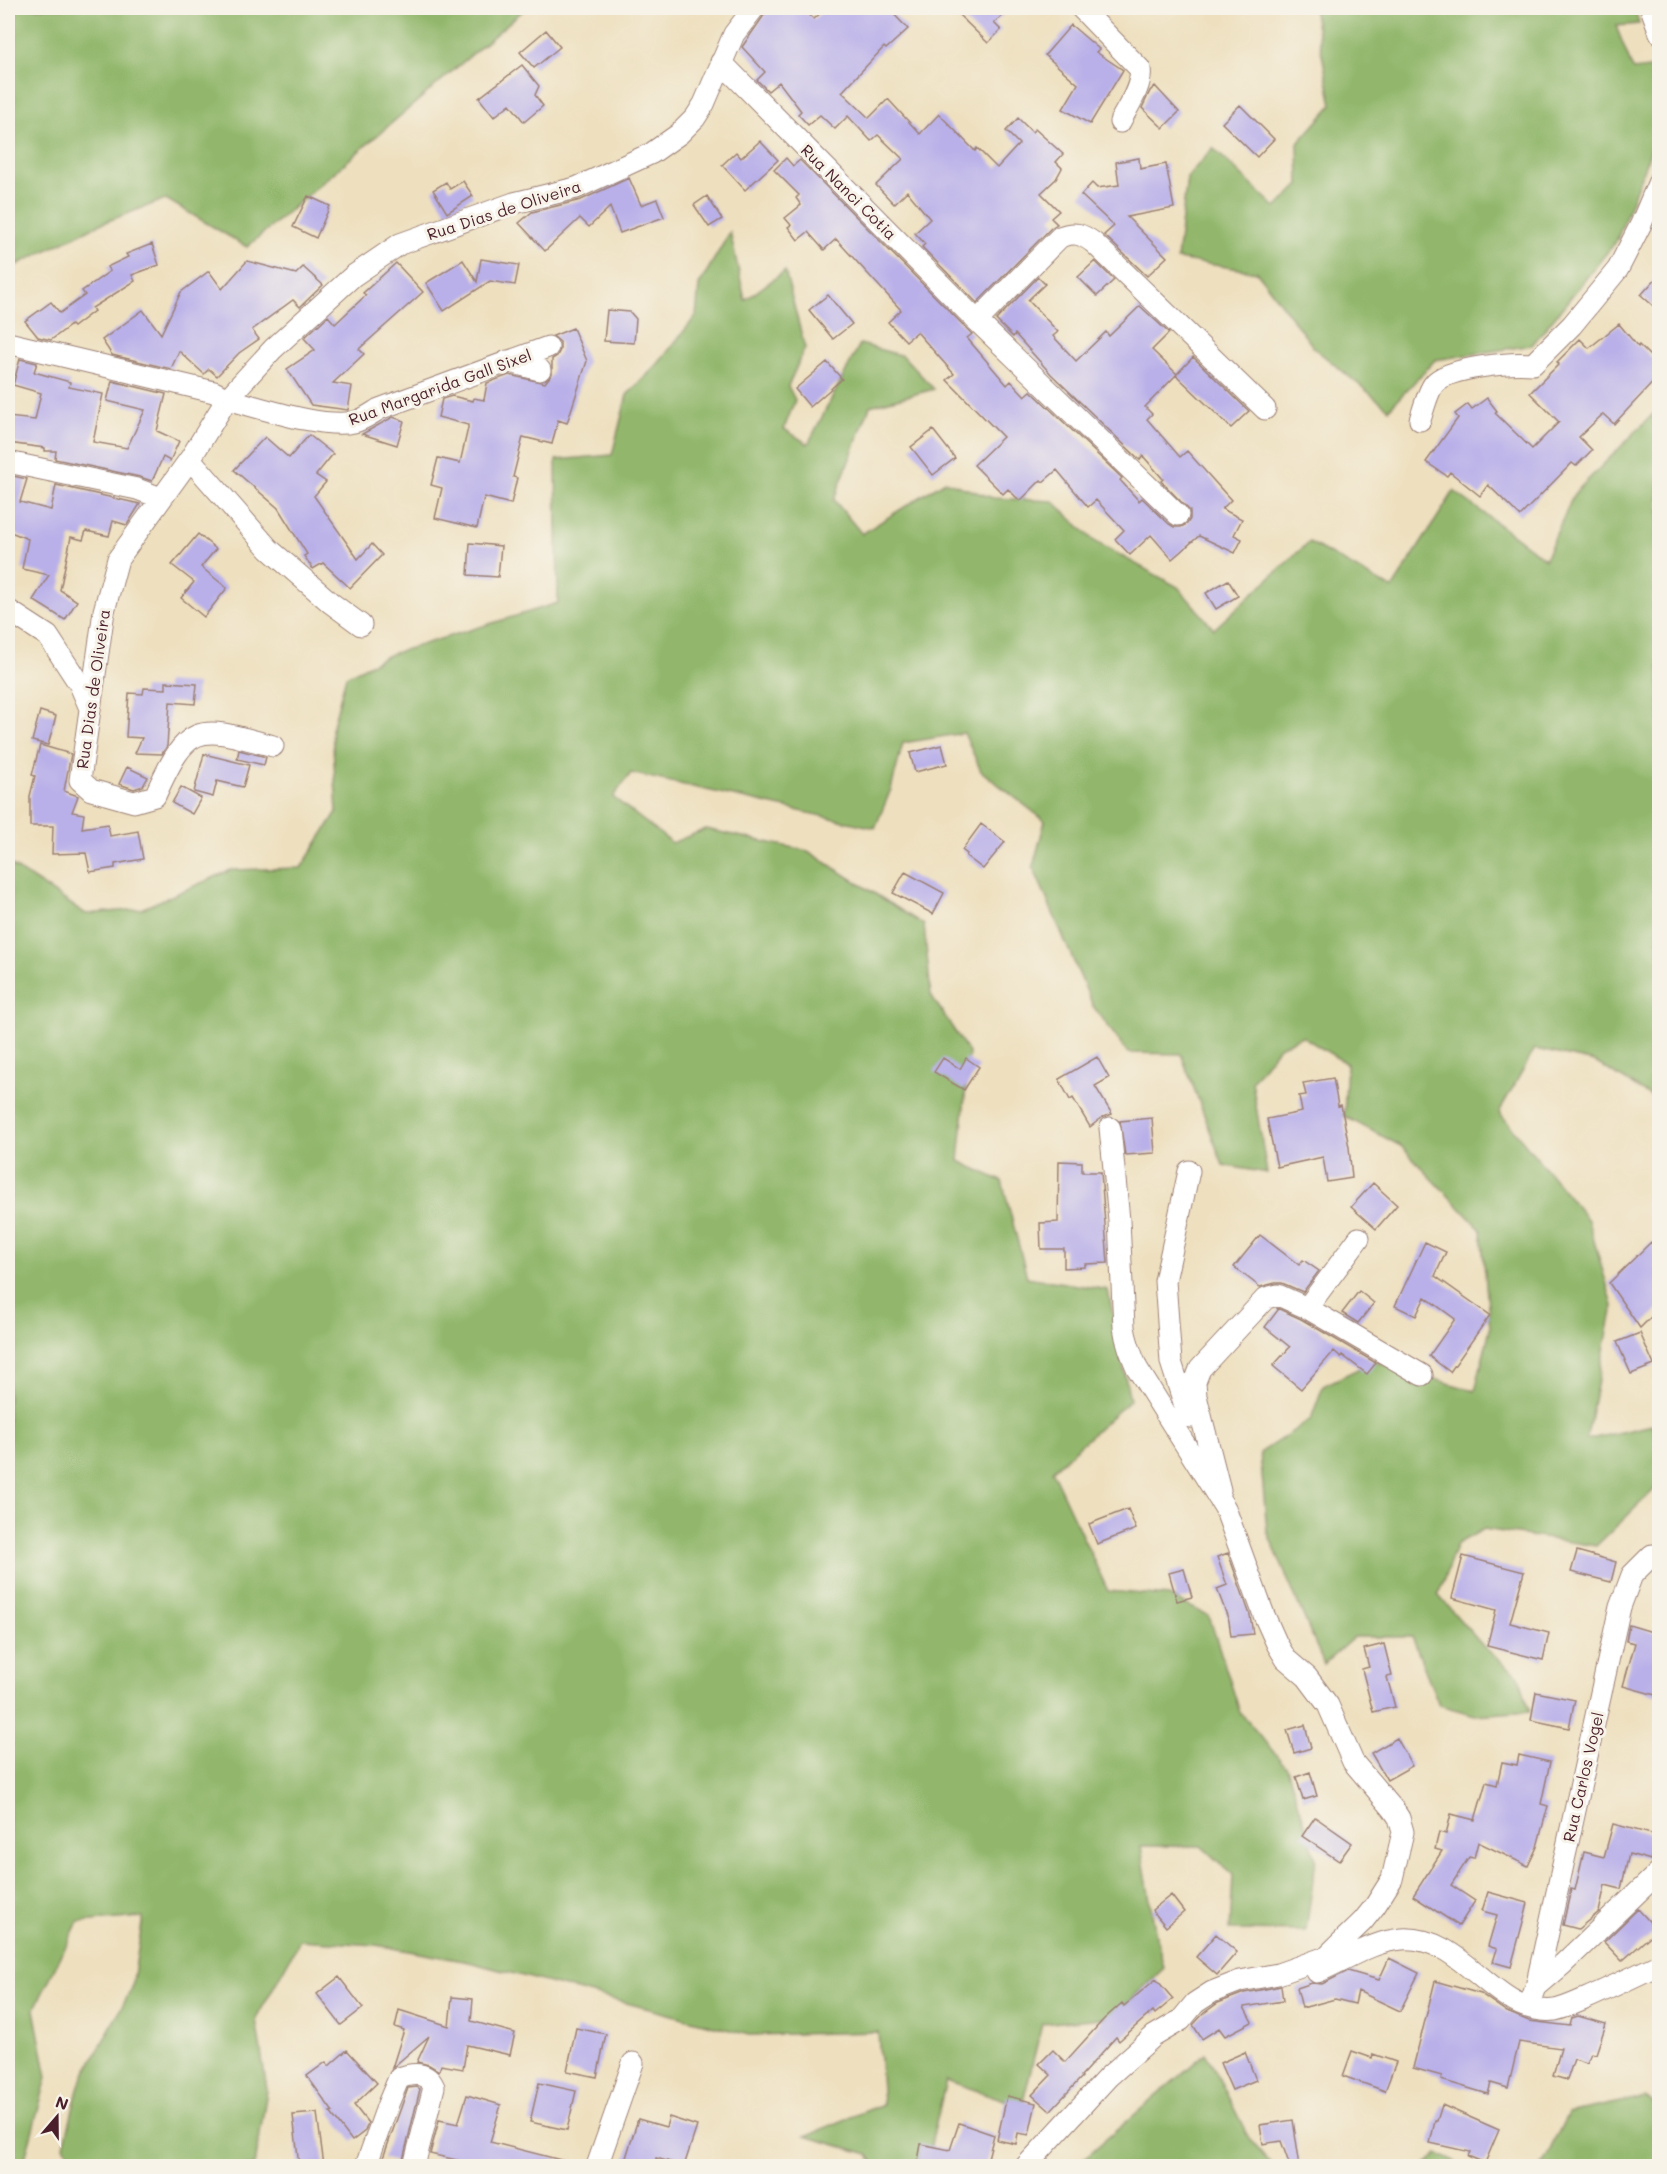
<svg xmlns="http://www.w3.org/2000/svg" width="1667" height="2174" font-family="Mali,sans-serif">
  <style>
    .forest { fill: #92b76c; stroke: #6e6b4c; stroke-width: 1.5 }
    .building { fill: #b9b0e9 }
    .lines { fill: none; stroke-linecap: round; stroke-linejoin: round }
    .minor-casing { stroke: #9c8075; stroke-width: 23 }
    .minor { stroke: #fff; stroke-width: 21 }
    .labels { text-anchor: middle; stroke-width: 6; stroke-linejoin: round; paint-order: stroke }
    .street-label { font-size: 16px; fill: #4a1f2b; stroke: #f7f3e8 }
  </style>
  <rect width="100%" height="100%" fill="#f7f3e8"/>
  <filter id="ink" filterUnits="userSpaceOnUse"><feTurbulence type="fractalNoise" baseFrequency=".0167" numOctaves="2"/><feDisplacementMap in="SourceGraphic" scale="12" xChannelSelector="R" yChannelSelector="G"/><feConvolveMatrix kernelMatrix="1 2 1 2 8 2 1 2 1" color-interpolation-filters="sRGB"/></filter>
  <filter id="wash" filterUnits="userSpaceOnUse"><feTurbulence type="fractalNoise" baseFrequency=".008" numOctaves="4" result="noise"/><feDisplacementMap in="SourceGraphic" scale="24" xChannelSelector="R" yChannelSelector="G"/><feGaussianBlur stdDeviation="1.35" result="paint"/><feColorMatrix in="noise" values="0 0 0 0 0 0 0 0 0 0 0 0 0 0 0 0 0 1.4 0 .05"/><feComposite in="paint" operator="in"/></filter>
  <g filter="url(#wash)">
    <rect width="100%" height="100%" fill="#eee0bf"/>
    <path class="forest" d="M8,8H526L247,247L166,199L100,224L8,269Z
      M1313,8H1635L1639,24L1616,26L1633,70L1657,67L1660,90L1659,128L1617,240L1532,345L1435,360L1389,409L1314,348L1257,272L1177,259L1187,177L1213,148L1276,208L1299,185L1298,143L1332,105Z
      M730,232L745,300L785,271L805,348L788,386L795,400L784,429L808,444L860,344L903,356L934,389L870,406L834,500L862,534L945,481L993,498L1053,501L1094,541L1178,587L1214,629L1309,542L1392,589L1454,491L1545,559L1574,494L1659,408V1101L1595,1062L1535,1049L1499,1112L1588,1220L1613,1306L1586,1440L1653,1425L1659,1451V1485L1596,1546L1484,1529L1457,1544L1438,1595L1484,1647L1519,1676L1530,1711L1475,1715L1439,1705L1412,1637H1354L1324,1664L1267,1531L1260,1453L1311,1419L1323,1386L1374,1361L1475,1391L1490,1328L1481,1230L1401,1146L1344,1116L1347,1064L1302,1036L1279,1047L1252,1081L1267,1173L1223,1165L1181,1054L1128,1053L1093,1006L1033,867L1045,821L981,771L964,733L903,743L891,789L875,828L631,773L613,797L672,843L706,829L808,851L924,925L931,995L969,1053L959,1161L1002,1181L1027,1277L1108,1290L1130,1400L1052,1471L1108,1591L1169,1596L1209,1616L1240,1712L1287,1768L1316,1858L1306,1931L1230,1930L1233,1875L1201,1846H1141L1155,1931L1164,1968L1112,2017L1042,2024L1022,2106L946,2080L926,2166H876L868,2154L805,2136L883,2104L878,2032L749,2035L469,1962L376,1945L300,1940L256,2019L267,2090L255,2165L247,2166H79L64,2146L79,2085L132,1988L143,1917L78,1922L34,2010L47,2077L23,2166H8V863L86,914L141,909L231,870L301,868L337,812L332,729L346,676L391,654L558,603L556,460L612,455L627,395L657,365L696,316L699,285Z
      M1206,2053L1250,2140L1273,2166H1075Z
      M1644,2097L1659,2106V2166H1542L1568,2113Z
      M1438,2153L1461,2166H1425Z"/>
    <g id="blocks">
      <path class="building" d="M769,8H801L814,19L826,8H888L908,29L886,49L884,47L842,92L869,118L888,99L920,134L939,114L975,151L977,148L997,168L1019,144L1006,131L1018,118L1032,132L1035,129L1063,154L1056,162L1062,168L1056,179L1041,193L1059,211L1051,218L1057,224L1051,228L977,303L922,247L925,244L915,233L930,219L907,191L894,204L876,185L903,159L878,135L871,141L848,116L835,129L820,115L808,125L798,114L801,111L779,82L768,91L757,80L765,72L742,47Z
        M969,8H1010L994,23L1001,30L988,43L960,16Z
        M1071,25L1099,49L1096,52L1123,70L1090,124L1063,109L1078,84L1045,55Z
        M546,30L560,47L534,68L520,52Z
        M522,65L539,86L535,95L543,106L524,122L510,104L494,117L479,98Z
        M1155,86L1179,112L1163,128L1142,108L1150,91Z
        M1240,105L1274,139L1257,157L1222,123Z
        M760,141L778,160L745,190L722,165L736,152L741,158Z
        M786,158L793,166L800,160L972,334L967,338L1007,385L1011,381L1025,396L1031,391L1122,478L1120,480L1139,501L1142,498L1169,524L1174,527H1181L1187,524L1190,519V511L1161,481L1163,479L1143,456L1140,460L1051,374L1015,334L1013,337L996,320L1038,277L1045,284L1028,300L1058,332L1053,336L1076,361L1106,332L1109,336L1140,306L1169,333L1152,350L1177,374L1145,407L1152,414L1147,419L1180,457L1187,451L1231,500L1222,509L1242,519L1234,535L1242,539L1235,553L1199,536L1172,559L1151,535L1130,555L1115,539L1124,530L1096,500L1088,507L1057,470L1043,482L1041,480L1020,501L1008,489L1003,494L974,465L1003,437L947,380L954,374L917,332L906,341L888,322L901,310L836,239L824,250L808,232L798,240L788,227L791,225L785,218L801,205L796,198L799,195L774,170Z
        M1139,158L1140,169L1166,164L1174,208L1127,217L1167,257L1147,276L1104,235L1114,226L1081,195L1092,183L1097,188L1119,185L1116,162Z
        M629,178L641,205L657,199L664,217L620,233L610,207L589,227L580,218L545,251L519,223L532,212L581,200Z
        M463,181L473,196L447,213L433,190L446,182L450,189Z
        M308,196L330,206L316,238L293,227Z
        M707,196L722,219L709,227L694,205Z
        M152,244L159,265L132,275L135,281L92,308L94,311L73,327L71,325L51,340L38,337L25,321L51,302L60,313L85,295L82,291L110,271L107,267L128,257L126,254Z
        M481,259L519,265L515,285L490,281L444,311L426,283L463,260L477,282Z
        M247,261L296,274L303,267L323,285L300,307L293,300L252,330L259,339L239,353L217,376L209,369L204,374L179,351L171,369L112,355L102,340L143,310L161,334L181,292L209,271L222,289Z
        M1095,261L1114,280L1097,296L1078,277Z
        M396,263L423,292L359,349L364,354L333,383L352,386L348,410L311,405L287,369L315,350L304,338L328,316L335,324L366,295L363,293Z
        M1659,275V311L1641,295Z
        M828,295L852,324L833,339L809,310Z
        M607,310L630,312L636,319L634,343L604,341Z
        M1619,324L1638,347L1639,345L1659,365V376L1614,424L1603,414L1579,437L1592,450L1576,466L1572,463L1520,516L1488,485L1480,496L1450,472L1447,476L1426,462L1458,418L1455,414L1468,404L1472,409L1487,398L1497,411L1495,413L1532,449L1559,422L1530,393L1559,364L1557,362L1580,339L1589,348Z
        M573,328L587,361L567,423L558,420L552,444L523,437L513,477L517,478L511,504L484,497L477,528L435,518L442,488L431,485L438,458L460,463L468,428V425L438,417L442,399L452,396L473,401L474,398L484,400L487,383L509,375L545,383L552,374V359L557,356L560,350V342L553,336Z
        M1193,357L1249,411L1231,428L1176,375Z
        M20,359L37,363L34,372L70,382L69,387L103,394L93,442L127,448L145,410L107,401L112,381L166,394L157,431L179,441L170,461L163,457L152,481L140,477L55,459L56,451H45V448L8,443V417L35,420L41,393L13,385Z
        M827,362L842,379L810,407L795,389Z
        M393,417L404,421L397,445L362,434Z
        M933,430L955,458L933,475L911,447Z
        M309,435L333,454L316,475L326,482L314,496L358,559L372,544L382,555L350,588L323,563L313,569L304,556L307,554L278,508L234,470L265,437L289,458Z
        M8,475L27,479L20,502L51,510L56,485L140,504L127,525L113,521L109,536L86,531L83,540L71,537L60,590L77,601L65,620L33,600L49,575L22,569L28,539L8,531Z
        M198,534L216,549L201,567L227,588L204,617L181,598L194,582L172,565Z
        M470,543L501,546L498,577L468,575Z
        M1228,580L1238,596L1216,609L1206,593Z
        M166,682L197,684L195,704L170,702L167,746L162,754L135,753L142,738L126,737L129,693L143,694L144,688L166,689Z
        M40,711L56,716L48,745L32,741Z
        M40,745L71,754L64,791L78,796L72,812L84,814L82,828L108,824L110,836L138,831L143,859L115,864V868L90,872L86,853L52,854L53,826H30V796L35,776L32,775Z
        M942,745L947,764L915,772L910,753Z
        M239,750L266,757L264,765L237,759Z
        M204,754L249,765L243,787L217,781L213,797L194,792Z
        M127,767L148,777L143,786L134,789L119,784Z
        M181,787L201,798L192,814L172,803Z
        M981,824L1005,842L983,869L966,856L967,854L962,850Z
        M905,872L944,893L933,914L893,893Z
        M1097,1057L1109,1078L1095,1086L1112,1114L1103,1117L1090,1127L1073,1098L1070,1100L1059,1079Z
        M943,1058L960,1069L966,1058L979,1067L964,1090L934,1072Z
        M1333,1078L1338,1106L1341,1105L1349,1147L1352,1178L1327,1182L1323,1157L1277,1167L1267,1119L1302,1112L1299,1096L1306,1095L1303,1083Z
        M1152,1118L1155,1153L1125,1155L1120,1121Z
        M1059,1161L1082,1162V1172H1101L1108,1263L1085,1264V1267L1064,1268V1249H1041L1040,1223L1058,1222Z
        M1373,1183L1397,1205L1376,1229L1351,1207Z
        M1260,1235L1299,1265L1303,1260L1319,1271L1303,1292L1282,1283H1275L1260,1287L1234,1267Z
        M1425,1242L1446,1252L1435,1276L1490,1315L1450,1372L1429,1356L1455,1319L1425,1297L1416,1316L1395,1306Z
        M1651,1242L1659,1250V1309L1640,1328L1609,1283Z
        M1359,1291L1374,1303L1358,1323L1342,1313Z
        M1277,1308L1301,1319L1376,1363L1367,1374L1342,1355L1341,1357L1334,1351L1301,1389L1273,1366L1290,1347L1265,1327L1278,1310Z
        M1640,1333L1654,1365L1631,1374L1617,1342Z
        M1128,1509L1136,1529L1097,1544L1089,1524Z
        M1577,1551L1616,1562L1611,1582L1571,1572Z
        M1228,1553L1250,1615L1253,1634L1231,1636L1229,1621L1217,1589L1227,1585L1217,1557Z
        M1463,1556L1524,1572L1510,1623L1549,1633L1543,1660L1487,1646L1496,1610L1452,1598Z
        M1184,1569L1192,1597L1177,1601L1169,1573Z
        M1629,1625L1659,1634V1696L1623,1686L1635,1643L1626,1641Z
        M1384,1644L1392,1676L1387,1677L1395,1707L1373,1712L1362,1669L1369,1667L1364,1649Z
        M1536,1692L1575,1700L1569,1728L1531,1720Z
        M1305,1725L1311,1748L1294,1753L1287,1730Z
        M1397,1738L1412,1766L1387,1780L1371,1753Z
        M1519,1755L1550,1762L1541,1804L1548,1806L1537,1847L1528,1866L1478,1842L1474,1858L1469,1857L1451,1885L1475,1901L1459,1926L1413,1896L1442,1851L1435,1849L1439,1832L1446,1834L1451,1814L1475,1820L1486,1782L1497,1785L1502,1762L1517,1765Z
        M1310,1772L1317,1796L1303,1800L1296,1777Z
        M1315,1817L1352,1843L1339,1861L1302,1836Z
        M1613,1824L1659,1836L1658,1850L1652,1851L1651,1860L1629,1854L1621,1889L1605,1885L1599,1912L1578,1929L1563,1925L1571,1889L1575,1890L1584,1852L1604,1857Z
        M1488,1892L1528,1903L1511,1967L1493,1962L1497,1949L1488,1946L1497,1915L1482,1911Z
        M1171,1895L1184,1912L1166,1927L1152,1910Z
        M1638,1909L1657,1930L1622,1961L1604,1942Z
        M1216,1934L1237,1952L1217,1975L1196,1957Z
        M1389,1958L1419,1973L1400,2011L1358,1991L1355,2004L1335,1999L1302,2008L1297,1988L1312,1983L1322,1984L1348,1971L1379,1980Z
        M339,1977L363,2008L341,2025L317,1994Z
        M1156,1979L1173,1999L1155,2014L1153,2011L1119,2041L1116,2037L1081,2076L1082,2077L1050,2111L1032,2095L1051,2075L1039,2064L1053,2050L1065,2062L1104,2019L1122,2003L1124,2006Z
        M1435,1981L1481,1994L1507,2012L1529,2021L1570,2026L1572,2018L1578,2016L1606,2024L1596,2054L1591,2053L1587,2063L1574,2059L1567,2080L1553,2076L1561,2048L1519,2042L1508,2088L1491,2083L1488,2094L1441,2080L1442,2076L1413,2068Z
        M1281,1986L1283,2001L1244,2007L1252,2022L1225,2036L1219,2028L1202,2039L1193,2025L1204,2013L1218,2003L1244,1993Z
        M452,1997L473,1999L471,2021L515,2033L510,2055L467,2045L463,2069L441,2065L439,2071L429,2065L417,2062L429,2036L392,2068L404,2030L395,2027L399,2010L449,2026Z
        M576,2028L606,2034L597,2077L567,2071Z
        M347,2050L377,2083L354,2105L368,2123L365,2131L352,2141L330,2112H333L307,2076L326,2062L329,2066Z
        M1352,2051L1372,2058L1373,2054L1396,2062L1385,2091L1343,2076Z
        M1245,2052L1256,2080L1232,2090L1220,2063Z
        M539,2083L576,2091L567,2130L530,2122Z
        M417,2087L420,2089L402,2164L383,2158L408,2088Z
        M467,2095L501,2105L490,2142L565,2161L564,2166H483L430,2154L439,2120L458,2124Z
        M1007,2096L1036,2103L1029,2135L1018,2133L1016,2144L997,2140Z
        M1442,2105L1499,2130L1485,2163L1468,2156L1470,2152L1430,2143L1435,2121H1437Z
        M317,2113L324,2166H299L293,2115Z
        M669,2117L697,2126L684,2166L656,2158L654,2166H642L625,2161L638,2119L666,2127Z
        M1293,2120L1300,2166H1290L1281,2141L1263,2144L1260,2125Z
        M959,2123L994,2135L986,2166H917L921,2144L950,2150Z"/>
    </g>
  </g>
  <g filter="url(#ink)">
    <use href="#blocks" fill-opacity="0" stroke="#9c8075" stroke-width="1.5"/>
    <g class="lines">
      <g class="minor-casing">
        <path id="minor" d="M1081,8L1140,69C1143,85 1127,108 1120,122
          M1651,8L1660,33
          M721,62L977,321L1178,515
          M977,321L1060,237C1074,231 1082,234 1094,243L1265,409
          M8,343L214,392L227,399C259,407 322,429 354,422C363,420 371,414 379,409L548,347
          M507,361L540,370
          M1420,420C1423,411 1428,391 1434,384C1448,367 1511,362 1533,364L1572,325L1618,269L1641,224L1660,179
          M190,459L269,549L331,603L361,625
          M8,462L137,489L161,498
          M8,610L48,636L80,685L89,706
          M273,746C198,726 189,720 155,796L134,802L91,790L80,780L104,611L118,559L190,459L227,399L273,349L353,276L400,244L514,203L576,188L652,153L679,134L695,118L704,104L734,34L754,8
          M1189,1171L1165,1281L1171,1362L1186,1409L1191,1417
          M1307,1308L1359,1238
          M1220,1490L1196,1396L1195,1382L1200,1369L1266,1298L1278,1295L1307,1308L1422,1375
          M1317,1972C1344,1961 1372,1941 1402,1939C1465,1935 1494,2017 1555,2010C1565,2008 1575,2003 1585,1999C1610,1988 1635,1976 1660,1964
          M1536,1987L1563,1964L1660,1871
          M1529,2007L1536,1987L1620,1607L1632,1575L1652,1555
          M366,2166L388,2104L399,2078C412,2073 427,2071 434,2087L414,2166
          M597,2166L633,2063
          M1026,2166L1108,2077L1154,2036L1181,2020L1195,2003L1212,1992L1240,1981L1278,1974L1326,1957L1363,1921L1375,1906L1392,1879L1403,1832L1399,1818L1393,1809L1353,1762L1328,1705L1307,1677L1286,1659L1277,1644L1264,1615L1225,1508L1137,1368C1131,1354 1126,1342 1124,1327L1119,1220L1110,1128"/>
      </g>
      <use href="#minor" class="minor"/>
    </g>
  </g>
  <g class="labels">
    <g class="street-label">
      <text transform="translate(849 192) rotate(45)" y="6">Rua Nanci Cotia</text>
      <text transform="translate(504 210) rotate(-18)" y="6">Rua Dias de Oliveira</text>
      <text transform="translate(440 387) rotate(-20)" y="6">Rua Margarida Gall Sixel</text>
      <text transform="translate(93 689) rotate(-82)" y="6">Rua Dias de Oliveira</text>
      <text transform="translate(1583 1777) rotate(-77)" y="6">Rua Carlos Vogel</text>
    </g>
  </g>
  <rect width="1667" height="2174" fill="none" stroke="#f7f3e8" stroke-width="30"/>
  <g transform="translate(57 2117) rotate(20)" stroke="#f7f3e8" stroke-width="4.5" paint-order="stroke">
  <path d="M0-4.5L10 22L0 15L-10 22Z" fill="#4a1f2b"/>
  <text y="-9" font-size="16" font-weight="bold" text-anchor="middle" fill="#4a1f2b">N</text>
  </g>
</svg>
